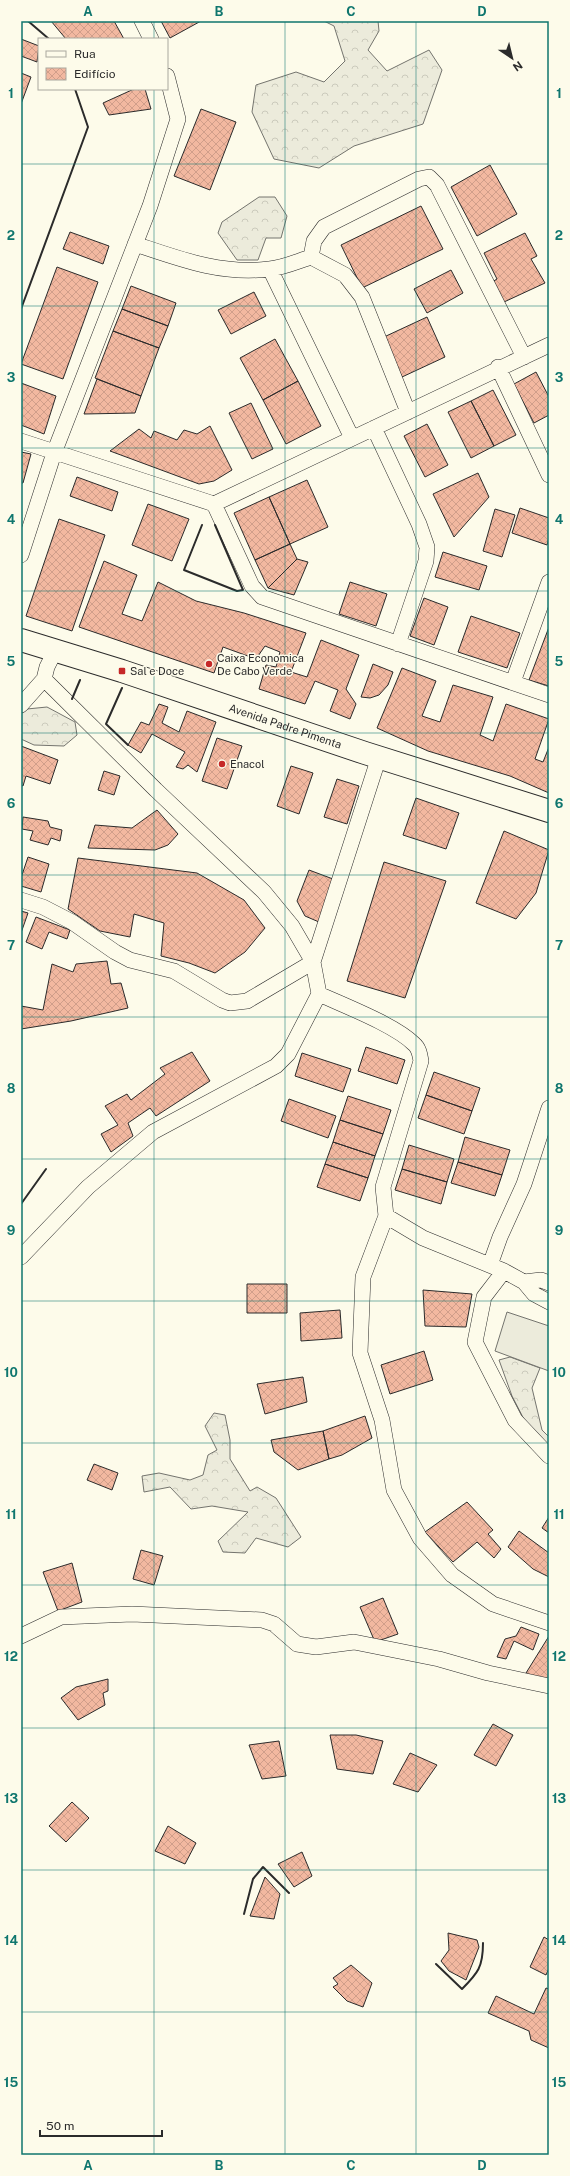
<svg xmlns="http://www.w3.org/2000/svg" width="570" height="2176" font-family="'Public Sans',sans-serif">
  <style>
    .forest { fill: url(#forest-crowns); stroke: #74746e }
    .pitch { fill: #ecebdb; stroke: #74746e }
    .building { fill: url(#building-cross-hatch); stroke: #2b2b2b }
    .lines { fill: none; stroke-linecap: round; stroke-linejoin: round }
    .minor-casing { stroke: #2b2b2b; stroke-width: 16 }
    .primary-casing { stroke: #2b2b2b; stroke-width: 24 }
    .minor { stroke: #fdfbea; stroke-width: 15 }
    .primary { stroke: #fdfbea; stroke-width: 22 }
    .wall { stroke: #2b2b2b; stroke-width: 2 }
    .grid { fill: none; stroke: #0f766e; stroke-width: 1; stroke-opacity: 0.55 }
    .poi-dot { fill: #c62828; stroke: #fdfbea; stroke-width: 1.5 }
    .labels { text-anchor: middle; stroke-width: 3; stroke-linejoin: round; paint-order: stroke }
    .poi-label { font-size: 11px; fill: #2b2b2b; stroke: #fdfbea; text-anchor: start }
    .street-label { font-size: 11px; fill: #2b2b2b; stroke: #fdfbea }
    .neatline { fill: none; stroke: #0f766e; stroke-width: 1.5 }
    .grid-label { font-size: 13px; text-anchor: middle; font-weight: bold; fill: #0f766e }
  </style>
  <defs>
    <pattern id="forest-crowns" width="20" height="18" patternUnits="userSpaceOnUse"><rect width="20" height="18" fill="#ecebdb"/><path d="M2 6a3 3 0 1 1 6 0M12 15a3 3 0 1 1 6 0" fill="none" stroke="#cbcabc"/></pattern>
    <pattern id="building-cross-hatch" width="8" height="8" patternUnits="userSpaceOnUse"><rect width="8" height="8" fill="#f2b8a0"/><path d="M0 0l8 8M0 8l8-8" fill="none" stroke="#d09e8a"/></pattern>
  </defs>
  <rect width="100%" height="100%" fill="#fdfbea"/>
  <path class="forest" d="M324,21H378L379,31L368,50L387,71L429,50L442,70L423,124L354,146L319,168L274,159L252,112L256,85L296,72L324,82L345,61L334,26Z
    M259,197H275L287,216L281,238H266L258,260H237L218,233L222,222Z
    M47,707L75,722L77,735L64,746L34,745L21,739V714L27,709Z
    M510,1357L540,1368L532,1388L542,1430L549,1437V1450L528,1427L512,1396L499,1360Z
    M214,1413L225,1415L230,1440V1459L250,1491L257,1487L276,1498L301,1537L288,1547L256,1538L245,1553L223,1552L218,1541L248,1512L212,1506L191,1509L170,1487L144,1492L142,1476L159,1473L190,1480L203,1475L208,1455L217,1450L205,1426Z"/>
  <path class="pitch" d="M507,1312L549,1326V1371L495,1351Z"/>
  <path class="building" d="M51,21H114L124,39H66Z
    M161,21H201L170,38Z
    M21,39L39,46L37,62L21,56Z
    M21,73L31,77L21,104Z
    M134,89H145L151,109L109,115L103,103Z
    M201,109L236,122L210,190L174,176Z
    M490,165L517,214L477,236L451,187Z
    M421,206L443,249L362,288L341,245Z
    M70,232L109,246L103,264L63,249Z
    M525,233L537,256L531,259L545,283L504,302L492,282L497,279L484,253Z
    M57,267L98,282L63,379L21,364Z
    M451,270L463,293L427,313L414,289Z
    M131,286L176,303L168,326L122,309Z
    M254,292L266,316L231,334L218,310Z
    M122,309L168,326L159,348L113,331Z
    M427,317L445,357L402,377L384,337Z
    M113,331L159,348L141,396L95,378Z
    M275,339L298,381L263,400L240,358Z
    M536,372L549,397V415L534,423L514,384Z
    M97,379L141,396L135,413L84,414Z
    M298,381L321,426L286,444L263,400Z
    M21,383L56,396L44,434L21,425Z
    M493,390L516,435L494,446L471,401Z
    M471,401L494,446L471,458L448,412Z
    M251,403L273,449L252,459L229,413Z
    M427,424L448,465L425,477L404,436Z
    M210,426L232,470L214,481L199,484L110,451L139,429L151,438L154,431L177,440L184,430L197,434Z
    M21,452L31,454L23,483H21Z
    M478,473L489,497L454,537L433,494Z
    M77,477L118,492L112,511L70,496Z
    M307,480L328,527L290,544L269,497Z
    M269,497L290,544L255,560L234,513Z
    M148,504L189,519L172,561L132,545Z
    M520,508L549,518V538L547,545L512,533Z
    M495,509L515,515L502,557L483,551Z
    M59,519L105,535L72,631L26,616Z
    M290,544L297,559L268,588L255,560Z
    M443,552L487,566L479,590L435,577Z
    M297,559L308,562L294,595L268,588Z
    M104,561L137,575L122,614L142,621L158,582L196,601L244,613L306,633L291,672L307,677L321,640L359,655L346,689L356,704L350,719L330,711L338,690L315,681L305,704L259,689L266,665L276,667L280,652L265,646L256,659L223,647L214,673L79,627Z
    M350,582L387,594L376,626L339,614Z
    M424,598L448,607L434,645L410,636Z
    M471,616L520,633L507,668L458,652Z
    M549,627V686L529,680Z
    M373,664L393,672L388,685L379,695L370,698L361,697Z
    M402,668L436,681L422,716L440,722L453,685L493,697L480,735L493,741L506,704L549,719L535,759L543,762L549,747V793L510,776L428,751L377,728Z
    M159,704L168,707L162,723L179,732L187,711L216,722L197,772L188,765L183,769L176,767L185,752L152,734L141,753L128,745L141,722L149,725Z
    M217,738L242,746L227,789L202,781Z
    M21,746L58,760L50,784L26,776L23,786L21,785Z
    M291,766L313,773L299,814L277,806Z
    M104,771L120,776L114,795L98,790Z
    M337,779L359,786L347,824L324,817Z
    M416,798L459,813L446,849L403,835Z
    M157,810L178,834L168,845L155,850L88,848L95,825L132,828Z
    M23,817L48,821L50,827L62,830L60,841L51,838L48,845L30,840L33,831L22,829Z
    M504,831L549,850L536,893L516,919L476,903Z
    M28,857L49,864L41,892L21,886V878Z
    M78,858L197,873L244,900L265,928L245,952L215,973L189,963L161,956L164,923L134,914L130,937L100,931L68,909Z
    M384,862L446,881L405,998L347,981Z
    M309,870L333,879L319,922L305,916L297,901Z
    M21,911L28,913L21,933Z
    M36,917L70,930L67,939L49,932L42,949L26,942Z
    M107,961L111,984L121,983L128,1008L71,1021L21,1029V1006L43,1010L52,964L73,972L76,964Z
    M366,1047L405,1060L397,1084L358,1071Z
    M192,1052L210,1081L156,1116L150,1108L128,1123L133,1136L111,1152L101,1134L118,1125L105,1106L127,1094L131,1100L165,1074L160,1068Z
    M302,1053L351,1069L343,1092L295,1076Z
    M434,1072L480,1088L472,1111L426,1095Z
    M426,1095L472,1111L464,1134L418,1118Z
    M348,1096L391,1110L383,1134L340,1120Z
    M289,1099L336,1116L328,1138L281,1121Z
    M340,1120L383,1134L375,1156L333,1142Z
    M465,1137L510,1150L502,1175L458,1162Z
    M333,1142L375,1156L368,1178L325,1164Z
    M409,1145L454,1159L447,1182L402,1169Z
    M458,1162L502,1175L495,1196L451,1183Z
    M325,1164L368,1178L360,1201L317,1187Z
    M402,1169L447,1182L441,1204L395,1190Z
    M247,1284H287V1313H247Z
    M423,1290L472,1294L466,1327L425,1326Z
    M340,1310L342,1338L301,1341L300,1313Z
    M424,1351L433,1380L390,1394L381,1365Z
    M303,1377L307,1402L265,1414L257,1384Z
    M365,1416L372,1438L342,1455L329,1459L323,1431Z
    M323,1431L329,1459L298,1470L274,1452L271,1440Z
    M94,1464L118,1473L112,1490L87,1480Z
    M467,1502L493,1530L488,1534L501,1549L494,1558L477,1542L453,1562L425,1532Z
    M549,1517V1533L542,1528Z
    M519,1531L549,1553V1577L533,1569L508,1547Z
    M141,1550L163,1556L154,1585L133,1579Z
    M72,1563L82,1602L58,1611L43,1572Z
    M383,1598L398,1634L375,1642L360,1607Z
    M521,1627L539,1634L533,1650L514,1641L506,1659L497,1657L505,1639L516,1636Z
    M549,1636V1685L526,1673Z
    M108,1679V1691L103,1693L105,1705L78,1720L61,1698L76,1687Z
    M493,1724L513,1735L496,1766L474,1755Z
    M330,1735H356L383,1741L373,1774L337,1769Z
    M279,1741L286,1776L262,1779L249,1745Z
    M410,1753L437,1765L418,1792L393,1784Z
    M72,1802L89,1818L66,1842L49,1826Z
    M168,1826L196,1843L185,1864L155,1851Z
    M302,1852L312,1876L294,1887L278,1864Z
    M265,1877L280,1894L274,1919L250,1916Z
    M448,1933L477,1940L479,1947L466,1980L449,1971L441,1961L449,1950Z
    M544,1937L549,1940V1968L546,1975L530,1967Z
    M351,1965L372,1983L363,2007L347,2001L333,1987L338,1984L333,1978Z
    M546,1988L549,1989V2048L531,2040L529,2031L488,2013L496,1996L534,2014Z"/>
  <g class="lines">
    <g class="minor-casing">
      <path id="minor" d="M142,21L151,39
        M135,244C180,259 221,275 269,269C283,268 298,261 311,257L345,275L362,297L408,412
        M311,257L314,241L324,227L419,179L429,177L437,185L524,357
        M270,269L352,438
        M498,367L549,475
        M374,428L419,524L427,547L426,561L398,644
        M21,441L214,504L549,345
        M214,504L252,586L262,597L549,695
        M21,555L54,453L150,206L178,119L167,76
        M513,682L549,582
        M21,705L44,679
        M21,900L43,907L72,922L115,952L130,960L174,971L222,1000L230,1003L247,1001L313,962L379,757
        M319,994C345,1006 395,1025 414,1044C419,1048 420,1055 421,1061L383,1187L386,1216L423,1238L504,1271
        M386,1216L363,1277L360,1353L382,1420L394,1490L420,1538L452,1575L493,1604L549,1623
        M21,1257L88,1187L153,1132L276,1066L288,1054L319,994L313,962L292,926L264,892L156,790L44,679L47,667L55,651
        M490,1265L500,1237L524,1184L549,1108
        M524,1282L541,1280L549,1283
        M549,1302L534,1294L524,1282L504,1271L484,1297L475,1342L515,1420L549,1456
        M21,1636L61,1617L132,1614L262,1620L274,1624L297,1644L316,1647L354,1642L439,1659L488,1673L549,1686"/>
    </g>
    <g class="primary-casing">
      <g id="primary">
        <path id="s1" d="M21,640L122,671L365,753L549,811"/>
      </g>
    </g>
    <use href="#minor" class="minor"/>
    <use href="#primary" class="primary"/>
    <path class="wall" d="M28,21L49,39
      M21,309L88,127L75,89
      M202,525L184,570L237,591L243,590L215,525
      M122,688L106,724L128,745
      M72,699L80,680
      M21,1204L46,1169
      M244,1914L253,1879L263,1867L289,1893
      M436,1964L462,1989C478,1973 483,1967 483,1943"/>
  </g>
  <path class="grid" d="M154,21V39M285,21V2155M416,21V2155M154,89V2155M21,164H549M21,306H549M21,448H549M21,591H549M21,733H549M21,875H549M21,1017H549M21,1159H549M21,1301H549M21,1443H549M21,1585H549M21,1728H549M21,1870H549M21,2012H549"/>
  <g class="poi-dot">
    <circle cx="209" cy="664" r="4"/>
    <rect x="118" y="667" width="8" height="8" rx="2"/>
    <circle cx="222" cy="764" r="4"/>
  </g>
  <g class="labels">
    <g class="poi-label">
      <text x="217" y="662">Caixa Economica<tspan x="217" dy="13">De Cabo Verde</tspan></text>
      <text x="130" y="675">Sal e Doce</text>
      <text x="230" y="768">Enacol</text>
    </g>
    <g class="street-label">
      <text dy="4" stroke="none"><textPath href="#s1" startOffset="278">Avenida Padre Pimenta</textPath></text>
    </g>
  </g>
  <rect width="570" height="2176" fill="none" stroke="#fdfbea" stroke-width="44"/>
  <rect x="38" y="38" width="130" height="52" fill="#fdfbea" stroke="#a9a89e"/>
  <rect x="46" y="51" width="20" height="6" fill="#fdfbea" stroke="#a9a89e"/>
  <text x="74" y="58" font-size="12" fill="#2b2b2b">Rua</text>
  <rect x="46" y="68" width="20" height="12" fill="url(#building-cross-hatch)" stroke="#a9a89e"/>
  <text x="74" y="78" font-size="12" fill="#2b2b2b">Edifício</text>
  <g transform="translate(512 58) rotate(145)" stroke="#fdfbea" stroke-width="3" paint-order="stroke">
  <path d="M0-3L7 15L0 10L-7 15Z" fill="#2b2b2b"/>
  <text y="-6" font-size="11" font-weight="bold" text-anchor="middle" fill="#2b2b2b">N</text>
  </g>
  <path d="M40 2130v6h122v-6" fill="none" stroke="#2b2b2b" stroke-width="2"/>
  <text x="46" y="2130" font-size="12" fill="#2b2b2b" stroke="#fdfbea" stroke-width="3" paint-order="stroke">50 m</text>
  <rect x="22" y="22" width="526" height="2132" class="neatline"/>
  <g class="grid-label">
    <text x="88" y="16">A</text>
    <text x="219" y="16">B</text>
    <text x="351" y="16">C</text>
    <text x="482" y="16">D</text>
    <text x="11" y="98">1</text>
    <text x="559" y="98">1</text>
    <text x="11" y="240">2</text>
    <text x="559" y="240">2</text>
    <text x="11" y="382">3</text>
    <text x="559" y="382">3</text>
    <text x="11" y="524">4</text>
    <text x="559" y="524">4</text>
    <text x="11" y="666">5</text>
    <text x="559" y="666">5</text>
    <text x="11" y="808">6</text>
    <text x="559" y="808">6</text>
    <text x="11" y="950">7</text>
    <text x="559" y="950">7</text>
    <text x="11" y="1093">8</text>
    <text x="559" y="1093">8</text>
    <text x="11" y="1235">9</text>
    <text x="559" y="1235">9</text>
    <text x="11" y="1377">10</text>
    <text x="559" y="1377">10</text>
    <text x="11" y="1519">11</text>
    <text x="559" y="1519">11</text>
    <text x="11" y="1661">12</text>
    <text x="559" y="1661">12</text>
    <text x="11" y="1803">13</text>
    <text x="559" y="1803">13</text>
    <text x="11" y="1945">14</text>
    <text x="559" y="1945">14</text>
    <text x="11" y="2087">15</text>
    <text x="559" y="2087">15</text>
    <text x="88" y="2170">A</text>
    <text x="219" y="2170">B</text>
    <text x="351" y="2170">C</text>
    <text x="482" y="2170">D</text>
  </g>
</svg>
